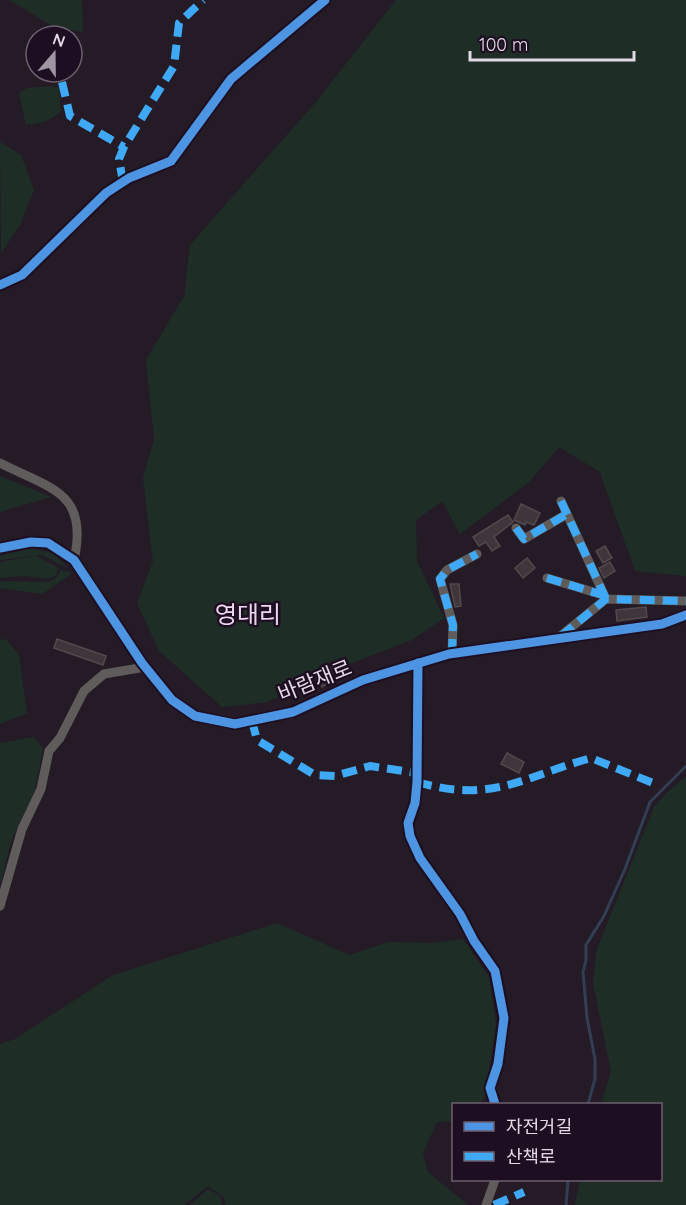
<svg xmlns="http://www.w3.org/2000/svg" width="686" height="1205" font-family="Quicksand,'Noto Sans KR',sans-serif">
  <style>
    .green { fill: #1e2e27 }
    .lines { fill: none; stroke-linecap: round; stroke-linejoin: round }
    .stream { stroke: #323e55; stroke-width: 3 }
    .building { fill: #3e363a; stroke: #52494c; stroke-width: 1.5 }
    .street { stroke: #615c5c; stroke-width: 9 }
    .secondary { stroke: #5b5556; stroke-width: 12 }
    .quiet { stroke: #3fa9f5; stroke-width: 8; stroke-dasharray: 15 8; stroke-linecap: butt }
    .cycleway-casing { stroke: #1e0e21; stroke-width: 13 }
    .cycleway { stroke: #4d94e3; stroke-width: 9 }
    .labels { text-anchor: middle; stroke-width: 5; stroke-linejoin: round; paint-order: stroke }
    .street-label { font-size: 21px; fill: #e3d9e5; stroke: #1e0e21 }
    .quarter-label { font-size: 24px; fill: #ebd5ef; stroke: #1e0e21 }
  </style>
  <rect width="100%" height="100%" fill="#241b26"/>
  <path class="green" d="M9,0H82L83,32L54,27Z
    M396,0H686V576L635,571L600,472L559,447L529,482L460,534L442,501L416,520L417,561L444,618L412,640L347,665L267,702L222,707L159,651L137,603L153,561L143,479L154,439L146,360L184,296L190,245L316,102Z
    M52,86L59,88L61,111C51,121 39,124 26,125L19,93L27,88Z
    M0,142L21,155L34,190L20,225L1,253Z
    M0,476L51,497L0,512Z
    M27,548L53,553L69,569L42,555L0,560V556Z
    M36,556L59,568L55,576L48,579L25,576L0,578V562Z
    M61,570L71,572L70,575L42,594L0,588V581L49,582L55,579Z
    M6,639L19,655L27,713L0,724V640Z
    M34,737L43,749L35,790L11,841L0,885V743Z
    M686,777V1205H575L580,1180H660V1104H601L611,1072L593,983L597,949L654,807L667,792Z
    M277,923L349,955L388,942L433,943L463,939L489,977L496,1024L485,1097L479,1104H454L453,1121L437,1122L423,1153L428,1172L468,1205H225L224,1197L208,1186L184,1205H0V1044L15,1039L113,975Z
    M208,1189L220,1196L222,1205H190Z"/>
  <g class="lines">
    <path class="stream" d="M588,1104L595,1079V1059L587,1018L583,972L586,960V945L604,916L625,869L650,802L686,766
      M566,1205L568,1180"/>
  </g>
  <path class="building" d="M521,504L540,513L534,525L526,522L525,525L514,520Z
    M508,515L513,522L494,537L500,546L492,551L486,542L479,546L473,537Z
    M605,546L612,558L603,563L596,551Z
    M527,558L535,568L523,578L515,568Z
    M610,562L615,571L604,578L599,568Z
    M450,584H459L461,606L455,607Z
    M646,607L647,617L617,621L616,610Z
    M57,639L106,656L103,665L54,648Z
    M334,666L340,675L322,687L316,677Z
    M507,753L524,762L519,773L501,764Z"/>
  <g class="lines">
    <path class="street" d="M0,285L22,275L106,193L129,178L171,161L231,79L325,0
      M0,463C51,489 89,492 74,560
      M561,501L606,599
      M516,528L524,539L567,514
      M547,578L603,595
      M558,638L606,599L686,601
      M452,654L453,625L440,579L447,570L477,554
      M418,663L417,782L415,803L408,823L410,836L420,858L460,914L474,941L495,971L504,1018L498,1064L490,1088L495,1104
      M0,906L22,829L41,789L49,751L60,738L84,691L104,674L145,667
      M486,1205L495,1180"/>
    <path class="secondary" d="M0,548L31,542L48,543L74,560L142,663L172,700L195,716L235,724L293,712L363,680L449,654L662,624L686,615"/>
    <path class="quiet" d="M62,82L70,116L124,147
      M123,182L119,159L124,147L174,66L179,23L203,0
      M561,501L606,599
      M516,528L524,539L567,514
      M547,578L603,595
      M561,636L606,599L686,601
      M452,654L453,625L440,579L447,570L477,554
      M252,721L257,740L315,775L335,776L370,766L417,773
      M417,782C493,804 522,777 591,758L653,783
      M494,1205L524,1192"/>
    <g class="cycleway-casing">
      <path id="cycleway" d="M0,285L22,275L106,193L129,178L171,161L231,79L325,0
        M0,548L31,542L48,543L74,560L142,663L172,700L195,716L235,724L293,712L363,680L449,654L662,624L686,615
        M418,663L417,782L415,803L408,823L410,836L420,858L460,914L474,941L495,971L504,1018L498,1064L490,1088L495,1104"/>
    </g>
    <use href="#cycleway" class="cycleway"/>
  </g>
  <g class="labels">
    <g class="street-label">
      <text transform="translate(315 681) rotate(-22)" y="7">바람재로</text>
    </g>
    <g class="quarter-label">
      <text x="248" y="623">영대리</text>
    </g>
  </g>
  <rect x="452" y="1103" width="210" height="78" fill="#1e0e21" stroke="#6d5f6f" stroke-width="1.5"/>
  <rect x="464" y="1122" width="30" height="9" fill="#4d94e3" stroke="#6d5f6f" stroke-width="1.5"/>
  <text x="506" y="1133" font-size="18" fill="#e3d9e5">자전거길</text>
  <rect x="464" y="1152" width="30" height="9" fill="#3fa9f5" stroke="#6d5f6f" stroke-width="1.5"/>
  <text x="506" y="1163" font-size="18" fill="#e3d9e5">산책로</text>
  <g transform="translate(54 54) rotate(20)"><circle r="28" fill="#1e0e21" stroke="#6d5f6f" stroke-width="1.5"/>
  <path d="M0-4.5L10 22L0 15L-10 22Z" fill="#a096a2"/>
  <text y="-9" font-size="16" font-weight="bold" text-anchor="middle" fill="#e3d9e5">N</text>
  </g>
  <path d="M470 51v9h164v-9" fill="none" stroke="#e3d9e5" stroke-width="3"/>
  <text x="479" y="51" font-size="18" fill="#e3d9e5" stroke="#1e0e21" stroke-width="4.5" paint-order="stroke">100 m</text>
</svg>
